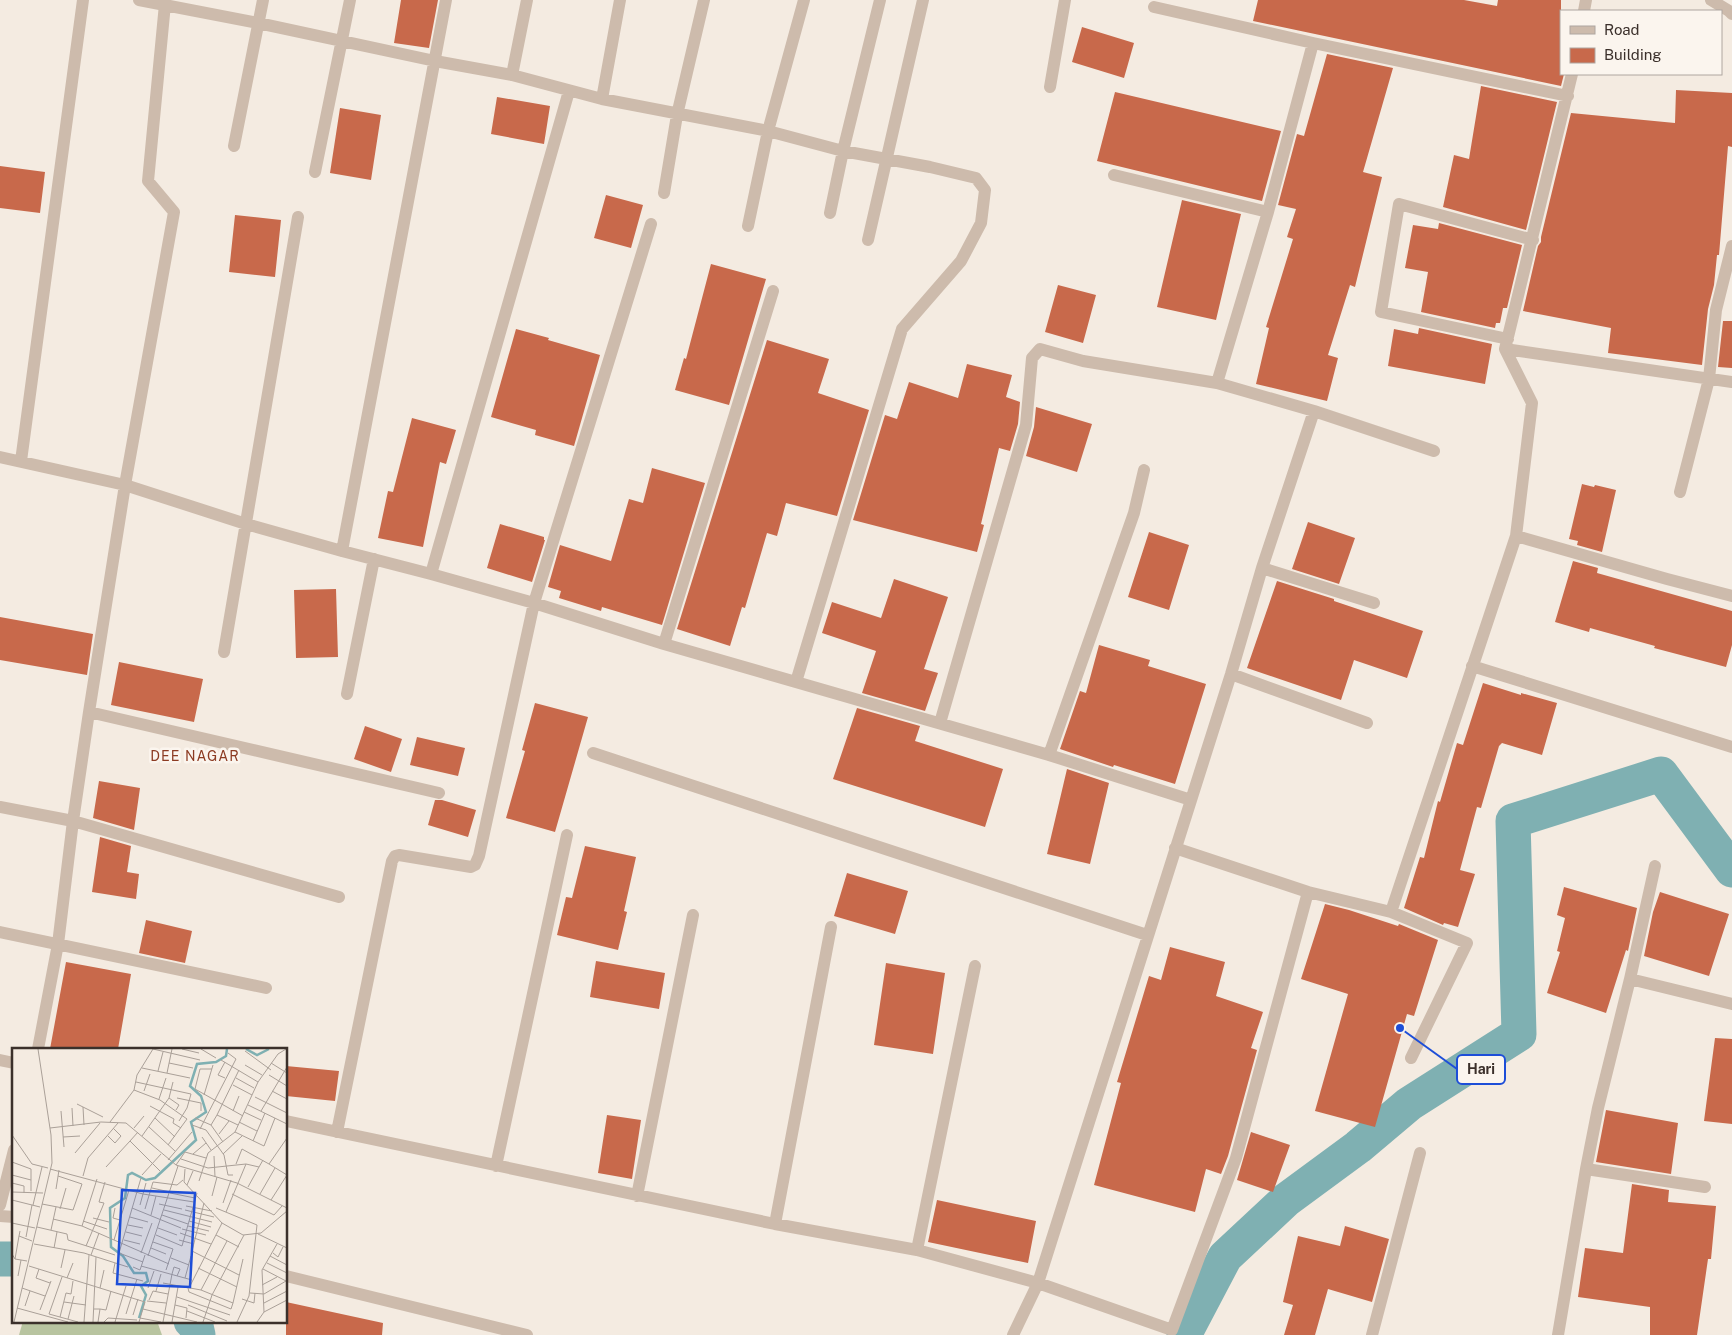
<svg xmlns="http://www.w3.org/2000/svg" width="1732" height="1335" font-family="'Public Sans',sans-serif">
  <style>
    .green { fill: #b8c4a0 }
    .lines { fill: none; stroke-linecap: round; stroke-linejoin: round }
    .canal { stroke: #7fb0b2; stroke-width: 35 }
    .building { fill: #c8694b }
    .minor { stroke: #cdbbac; stroke-width: 12 }
    .labels { text-anchor: middle; stroke-width: 5; stroke-linejoin: round; paint-order: stroke }
    .neighbourhood-label { font-size: 14px; letter-spacing: 1px; fill: #8c3b22; stroke: #fbf5ee }
    .inset-river { fill: none; stroke: #7fb0b2; stroke-width: 2.5 }
    .inset-road { fill: none; stroke: #aaa098; stroke-width: 1 }
    .view { fill: #1d4ed8; fill-opacity: 0.15; stroke: #1d4ed8; stroke-width: 2.5 }
    .inset-edge { fill: none; stroke: #3b302b; stroke-width: 2.5 }
    .leader { fill: none; stroke: #1d4ed8; stroke-width: 2 }
    .callout-dot { fill: #1d4ed8; stroke: #fbf5ee; stroke-width: 2 }
    .callout { fill: #fbf5ee; stroke: #1d4ed8; stroke-width: 2 }
    .callout-label { font-size: 14px; text-anchor: middle; font-weight: bold; fill: #3b302b }
  </style>
  <rect width="100%" height="100%" fill="#f4ebe1"/>
  <path class="green" d="M23,1321H157L162,1335H19Z"/>
  <g class="lines">
    <path class="canal" d="M0,1259H14
      M191,1321L196,1326L198,1335
      M1184,1335L1225,1257L1286,1200L1358,1147L1409,1104L1519,1034L1513,821L1661,774L1732,870"/>
  </g>
  <path class="building" d="M401,0H438L429,48L394,43Z
    M1258,0H1464L1497,6L1498,0H1561V74H1564L1561,86L1253,21Z
    M1082,27L1134,43L1124,78L1072,62Z
    M1327,54L1393,68L1363,172L1382,177L1355,287L1350,285L1328,355L1338,358L1327,401L1256,384L1269,328L1266,327L1293,239L1287,237L1296,209L1278,205L1297,134L1304,136Z
    M1481,86L1557,102L1526,230L1443,207L1454,155L1469,159Z
    M1676,90L1732,93V147L1728,146L1719,255H1717L1714,285L1708,309L1702,365L1608,353L1611,328L1523,311L1538,246L1541,242V237L1571,113L1675,123Z
    M1115,92L1281,131L1262,201L1097,161Z
    M497,97L550,106L544,144L491,134Z
    M340,108L381,115L371,180L330,173Z
    M0,166L45,172L40,213L0,208Z
    M606,195L643,205L631,248L594,238Z
    M1182,200L1241,214L1216,320L1157,307Z
    M235,215L281,220L275,277L229,272Z
    M1439,223L1522,245L1507,308H1503L1500,323H1496L1495,328L1421,312L1428,272L1405,268L1413,225L1438,229Z
    M711,264L766,279L729,405L675,390L684,358L686,359Z
    M1058,285L1096,295L1083,343L1045,332Z
    M1723,321H1732V368L1718,367Z
    M1419,328L1492,344L1485,384L1388,366L1394,329L1418,334Z
    M516,329L549,338L548,340L600,355L574,446L535,435L536,430L491,417Z
    M767,340L829,359L818,393L869,410L837,516L786,503L777,536L767,533L745,608L742,607L730,646L677,629Z
    M967,364L1012,375L1006,397L1020,402L1018,424L1010,451L999,448L981,524L984,525L977,552L853,520L885,415L897,419L909,382L958,398Z
    M1036,407L1092,424L1077,472L1026,456L1034,427Z
    M412,418L456,430L446,464L440,462L423,547L378,538L388,491L393,492Z
    M652,468L705,483L662,625L602,607L601,611L559,598L561,591L548,587L560,545L611,561L629,499L643,503Z
    M1582,484L1594,487L1595,485L1616,490L1602,552L1577,545L1578,541L1569,539Z
    M1308,522L1355,538L1339,584L1292,569Z
    M500,524L544,537V540H545L532,582L487,568Z
    M1149,532L1189,545L1169,610L1128,597Z
    M1573,561L1598,568L1597,573L1732,611V645L1726,667L1654,648L1655,646L1590,628L1589,632L1555,622Z
    M894,579L948,597L924,669L938,673L925,711L862,693L876,651L822,633L832,602L881,618Z
    M1277,581L1334,599V601L1423,631L1407,678L1354,660L1341,700L1247,668Z
    M336,589L338,657L296,658L294,590Z
    M0,617L93,634L87,675L0,660Z
    M1099,645L1150,660L1148,666L1206,684L1175,784L1114,765L1113,767L1060,749L1080,691L1086,693Z
    M119,662L203,679L194,722L111,705Z
    M1483,683L1521,695V693L1557,703L1542,755L1502,743L1499,746L1481,808L1477,807L1460,870L1475,874L1458,927L1444,923L1443,925L1404,908L1420,857L1424,858L1438,801L1440,802L1457,743L1463,745Z
    M535,703L588,717L555,832L506,818L525,751L522,750Z
    M857,708L920,726L915,741L1003,769L985,827L833,779Z
    M365,726L402,739L391,772L354,759Z
    M417,737L465,748L458,776L410,765Z
    M1067,769L1109,783L1090,864L1047,854Z
    M99,781L140,788L134,830L93,818Z
    M435,800H442L476,810L468,837L428,825Z
    M100,837L131,846L127,872L139,874L136,899L92,892Z
    M585,846L636,857L624,911L627,912L618,950L557,935L566,897L572,898Z
    M847,873L908,891L895,934L834,916Z
    M1564,887L1637,908L1628,951L1626,950L1606,1013L1547,993L1560,952L1557,951L1565,918L1557,915Z
    M1660,892L1729,914L1709,976L1644,956L1653,912Z
    M1325,904L1349,910L1398,926L1399,924L1438,940L1414,1016L1407,1014L1375,1127L1315,1111L1348,994L1301,979Z
    M146,920L192,931L185,963L139,953Z
    M1170,947L1225,962L1216,996L1263,1012L1251,1048L1257,1050L1228,1156L1221,1174L1206,1169L1195,1212L1094,1185L1121,1083L1117,1082L1149,976L1161,980Z
    M596,961L665,973L659,1009L590,997Z
    M66,962L131,974L118,1049H50Z
    M886,963L945,973L933,1054L874,1045Z
    M1715,1038L1732,1039V1124L1704,1121Z
    M286,1066L339,1071L335,1101L286,1096Z
    M1606,1110L1678,1123L1671,1174L1596,1162Z
    M607,1115L641,1120L632,1179L598,1173Z
    M1251,1132L1290,1145L1273,1192L1237,1180Z
    M1632,1184L1669,1190L1668,1202L1716,1206L1711,1259H1708L1697,1335H1650V1307L1578,1297L1585,1248L1623,1253Z
    M937,1200L1036,1221L1028,1263L928,1242Z
    M1345,1226L1389,1239L1372,1302L1328,1289L1315,1335H1284L1293,1305L1283,1302L1298,1236L1340,1246Z
    M286,1302L383,1323L382,1335H286Z"/>
  <g class="lines">
    <path class="minor" d="M139,0L258,23L435,61L512,75L602,99L768,131L843,151L930,167L976,178L985,190L981,223L961,261L902,329L796,682
      M1711,0L1729,11L1732,14
      M1154,7L1313,43L1568,96
      M1584,11L1586,0
      M512,75L527,0
      M1050,87L1065,0
      M602,99L620,0
      M234,146L263,0
      M315,172L350,0
      M1114,175L1268,212
      M664,193L677,115L704,0
      M830,213L843,151L880,0
      M748,226L768,131L804,0
      M868,240L923,0
      M1508,339L1381,312L1399,204L1533,240
      M1505,349L1732,382
      M1217,383L1268,212L1313,43
      M0,457L125,485L246,524L342,551L431,574L534,603L664,644L1049,755L1191,800
      M21,461L83,0
      M1680,492L1709,379L1716,310L1732,246
      M1516,536L1667,579L1732,596
      M342,551L446,0
      M1262,568L1374,603
      M431,574L569,91
      M664,644L773,291
      M224,652L298,217
      M1472,666L1732,747
      M1231,674L1367,723
      M347,694L374,559
      M89,712L439,793
      M940,723L1026,425L1032,358L1040,349L1083,361L1217,383L1314,411L1434,451
      M593,753L1147,935
      M1049,755L1134,513L1144,470
      M0,807L73,821L339,897
      M1175,848L1308,892L1391,912L1467,943L1411,1058
      M1391,912L1516,536L1532,403L1505,349L1572,74
      M0,932L266,988
      M1630,979L1732,1004
      M38,1049L58,944L73,821L89,712L125,485L174,212L148,181L165,4
      M0,1060L14,1063
      M286,1121L775,1224L917,1250L1038,1283L1172,1330L1236,1158L1308,892
      M337,1132L392,861L395,856L399,855L471,867L475,865L479,856L534,603L651,224
      M496,1166L567,835
      M1586,1169L1705,1187
      M637,1196L693,915
      M0,1205L14,1150
      M0,1216L14,1217
      M775,1224L831,927
      M917,1250L975,966
      M286,1276L527,1335
      M1013,1335L1038,1283L1231,674L1262,568L1314,411
      M1372,1335L1420,1153
      M1558,1335L1586,1169L1598,1108L1630,979L1655,866"/>
  </g>
  <g class="labels">
    <g class="neighbourhood-label">
      <text x="195" y="761">DEE NAGAR</text>
    </g>
  </g>
  <g transform="translate(12 1048)">
    <rect width="275" height="275" fill="#f4ebe1"/>
    <path class="inset-river" d="M234,1L245,7L257,1M127,270L134,247L129,238L136,233L134,225H122L111,208L99,199L98,160L113,150L116,127L120,125L134,132L143,130L184,92L179,74L194,64L189,48L178,38L185,16L204,14L214,8L215,1"/>
    <path class="inset-road" d="M141,1L188,12M170,1L187,5M189,1L204,10M233,3L259,22M209,12L246,34M213,14L206,27L213,30M157,15L181,20M259,15L275,25M233,17L250,27M130,20L178,30M200,21H188L183,41L231,68M146,23L151,4M155,25L160,1M257,27L275,38M224,30L242,40M124,34L179,46L175,60L167,73M221,37L240,47M122,42L148,52L175,71L156,97M132,43L138,26M260,43L275,51M192,47L201,17M243,49L275,65M157,50L167,57L164,62M165,50L189,55V63M147,51L154,30M65,56L91,69M236,57L275,76M138,58L162,71L161,75L169,80M71,59L72,77M60,60L61,78M49,63L52,99M221,63L227,48M249,63L275,19M232,64L249,72M205,67L199,77L211,94M143,70L163,89M183,70L199,77M98,74L122,42L125,27L141,1M227,74L245,83M180,77L194,82L212,107L216,127H221M226,77L205,67L227,22M137,79L163,103M38,80L89,74L114,75L164,117L225,135L275,160M122,80L132,68M188,81L224,11L216,5M126,84L118,93L148,123M223,84L252,98L263,70M207,86L217,73M0,87L20,116L36,120M96,88L103,95L109,88L101,80M130,88L157,50L161,34M51,89L68,88M190,89L199,102M275,90L257,116L275,127M241,93L253,65M63,105L88,75M181,106L194,95M211,106L230,88M202,108L203,129M169,111L196,120L234,116L247,119L251,112M156,112L180,84M0,114L19,121V143M224,116L230,101L257,116M164,117L173,104L194,110M94,119L118,93M38,121L131,146L182,154M173,121L172,134L210,175L231,187L249,185L275,163M0,127L19,132M130,127L149,106M71,128L76,110L106,75M129,130L107,205L131,214M85,131L70,178L157,216M187,133L196,105L223,84L246,34L266,6L274,1M0,135L12,138V145M175,137L181,123M236,139L247,119M140,140L158,144M44,141L47,122M0,144L31,145M158,145L183,150M220,146L262,167L270,158M248,146L263,120M200,148L205,129M0,152L28,159M259,152L275,127M192,155L180,203L227,227M211,155L219,132M30,156L61,162L70,136L46,128M147,156L170,161M21,157L30,119M128,157L134,135M174,158L200,163M103,160L101,170L108,172M120,160L169,180M204,160L245,177L237,248L225,274M48,161L54,140M133,161L141,134L165,137L171,132M152,162L200,174M173,162L202,169M214,164L234,116M139,167L144,148M150,167L176,176M118,169L136,174M81,170L97,174M41,171L70,178M71,173L95,181M177,173L199,179M0,175L23,180M116,177L131,180M176,178L197,183M25,179L55,186L56,192L103,207M146,180L165,187M170,181L194,187M39,182L44,159M8,183L7,188L20,193M114,184L130,188M168,185L199,196M246,186L275,200M144,187L170,198L185,145M204,187L227,199M14,189L20,157M102,192L117,142M112,192L128,196M167,192L182,196M141,194L161,201L154,222M22,196L72,205L116,219M74,198L90,160L92,155L87,154L93,134M42,200L45,184M139,200L154,206M129,205L140,175M261,205L266,209L271,199M0,206L3,211L15,213M79,207L87,185M136,208L166,118M258,208L275,217M159,210L177,217M3,211L7,188M103,215L101,225L131,233M255,215L275,225M17,218L133,254M129,218L180,232M121,219L128,222L133,207M49,220L53,202M186,220L225,239M27,221L24,230L38,235M251,221L274,233M160,226L162,219L168,221L165,228M6,228L9,212M50,229L37,266L66,274M55,230L61,215M173,230L179,208M151,235L189,242L221,255L219,261L177,244L176,240M250,237L265,229M178,238L210,175M10,240L33,248M88,240L92,222M136,240L142,223M189,242L215,193M144,243L149,226M238,245L252,246L274,233M165,249L218,267M230,251L242,255L243,245M137,252L141,243L156,246M135,253L154,255M52,254L74,257M221,255L231,211M252,255L275,243M163,257L175,260L174,270M176,257L215,273M13,258L18,243M5,260L56,274M82,261H88L86,274M88,261L94,262L99,243M131,261L185,274M28,262L39,233M175,263L203,274M252,264L250,222L265,196M114,266L125,231M121,267L126,251M48,269L54,245L59,246L61,233M128,270L149,274M56,271L62,248M2,274L40,115L39,87L26,1M72,274L77,207M81,274L84,209M92,274L96,270L125,272M103,274L114,238M127,274L133,254M151,274L160,226M160,274L166,239M191,274L200,247L232,187M245,274L252,264L275,252"/>
    <path class="view" d="M110,142L183,145L178,239L105,236Z"/>
    <rect width="275" height="275" class="inset-edge"/>
  </g>
  <path class="leader" d="M1400 1028L1457 1069"/>
  <circle class="callout-dot" cx="1400" cy="1028" r="5"/>
  <rect class="callout" x="1457" y="1055" width="48" height="29" rx="5"/>
  <g class="callout-label">
    <text x="1481" y="1074">Hari</text>
  </g>
  <rect x="1560" y="10" width="162" height="65" fill="#fbf5ee" stroke="#aea6a0"/>
  <rect x="1570" y="26" width="25" height="8" fill="#cdbbac" stroke="#aea6a0"/>
  <text x="1604" y="35" font-size="15" fill="#3b302b">Road</text>
  <rect x="1570" y="48" width="25" height="15" fill="#c8694b" stroke="#aea6a0"/>
  <text x="1604" y="60" font-size="15" fill="#3b302b">Building</text>
</svg>
